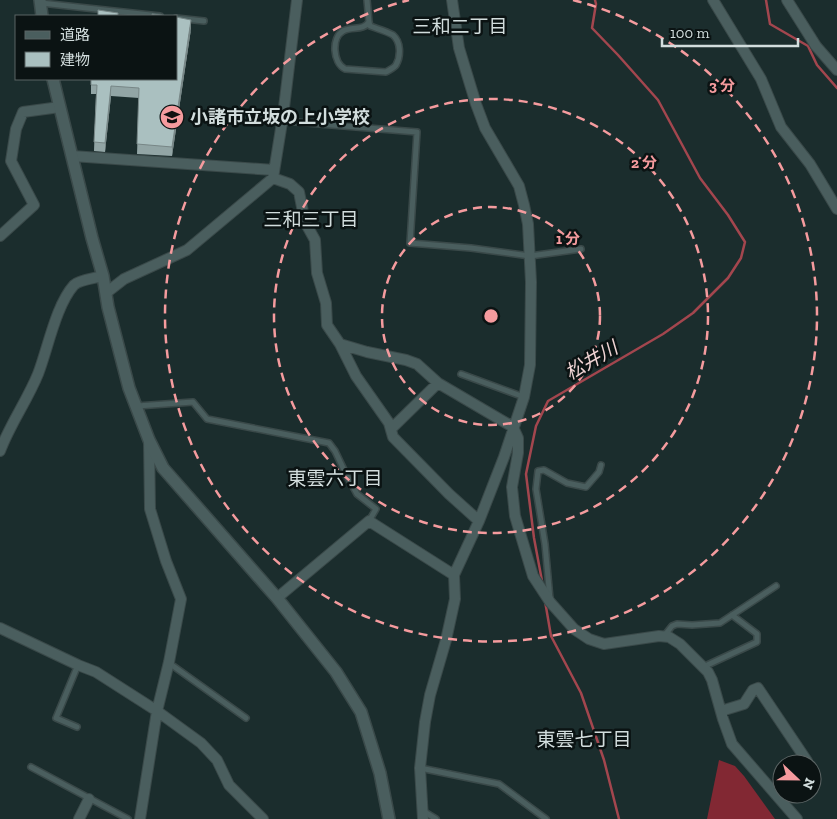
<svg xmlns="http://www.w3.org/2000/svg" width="837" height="819" font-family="'Zilla Slab','Noto Sans JP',serif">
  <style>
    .green { fill: #822833 }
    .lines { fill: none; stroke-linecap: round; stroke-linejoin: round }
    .stream { stroke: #a3464e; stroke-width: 2.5 }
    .service-casing { stroke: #3a4949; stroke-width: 8 }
    .minor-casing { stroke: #3a4949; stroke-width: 12 }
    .tertiary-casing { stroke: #3a4949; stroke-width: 14 }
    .service { stroke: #4a5e5e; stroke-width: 5 }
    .minor { stroke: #4a5e5e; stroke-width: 10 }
    .tertiary { stroke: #4a5e5e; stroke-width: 11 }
    .wall { fill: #92a5a5 }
    .shaded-wall { fill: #778686 }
    .building { fill: #aac0c0; stroke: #778686 }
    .ring { fill: none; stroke: #f59b9e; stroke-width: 2.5; stroke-dasharray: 9 6 }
    .labels { text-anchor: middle; stroke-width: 5; stroke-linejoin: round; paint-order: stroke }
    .poi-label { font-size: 18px; font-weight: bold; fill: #d2dddd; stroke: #0b1313; text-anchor: start }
    .neighbourhood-label { font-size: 19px; fill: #d2dddd; stroke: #0b1313 }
    .water-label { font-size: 19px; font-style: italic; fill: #f0d4d4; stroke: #0b1313 }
    .centre { fill: #f59b9e; stroke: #0b1313; stroke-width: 2.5 }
    .ring-label { font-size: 15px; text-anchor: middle; font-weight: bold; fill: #f59b9e; stroke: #0b1313; stroke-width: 5; stroke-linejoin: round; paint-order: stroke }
  </style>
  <rect width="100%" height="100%" fill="#1b2d2d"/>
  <path class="green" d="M719,760L735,766L744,776L775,819H707Z"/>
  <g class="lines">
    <path class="stream" d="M766,0L770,24L808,46L817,65L837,88
      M542,581L534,538L526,474L536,426L548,401L663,334L693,313L728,278L741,258L745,242L728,215L700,178L658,100L618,55L592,28L596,4L595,0
      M545,601L551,636L581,693L604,760L619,819"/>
    <g class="service-casing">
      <path id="service" d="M367,0L369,22L370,26C378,29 386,31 393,35C401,42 401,56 396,65C394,68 389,70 386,72L345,69C333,63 331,38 343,31C352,26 363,31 369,22
        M41,3L160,16
        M176,18L204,21
        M283,121L417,132L410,243L471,248L530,256L581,249
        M461,374L524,397
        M137,406L193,402L207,419L329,443L335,451L345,472L357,494L376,509L369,521
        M550,599L545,544L536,489L538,471L544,470L567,483L586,487L599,472L601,465
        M664,636L672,626L677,624L692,625L720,623L776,586
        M169,663L246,718
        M703,667L757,642V634L732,615
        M77,727L56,718L78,665
        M31,767L128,819
        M420,768L499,784L546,819
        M423,811L436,819"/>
    </g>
    <g class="minor-casing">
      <path id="minor" d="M713,0L761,79L781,127L810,164L837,209
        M787,0L816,46L837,70
        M72,156L274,170
        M273,178L290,184L299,192L305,222L315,240L317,273L326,303L327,325L340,344L356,376L389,423L393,437L449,494L479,521
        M0,236L34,205L11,161L16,129L23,112L60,107
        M106,293L124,279L187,250L273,178L283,116L297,0
        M340,344L367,352L406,360L417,364L438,383L513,427L518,438V453L512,487L515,516L533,576L550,602L574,629L589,639L604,644L659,636L669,637L680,644L708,672L712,680L723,719L732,744L797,819
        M391,429L438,383
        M0,451C10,424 27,401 38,374C48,348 56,305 74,285C79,280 96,278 103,276
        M277,598L369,521L454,575
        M0,628L78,665L96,672L157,711L201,743L217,760L229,785L263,819
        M721,711L744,704L753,690L758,688L807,761
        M79,819L89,799
        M140,819L157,711L169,662L181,599L166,561L150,509L149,440
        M423,819L420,768L425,722L430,695L446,640L455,599L454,575L479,521L504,457L524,397L530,365L531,282L528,224L524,205L519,186L485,128L476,104L459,48L452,0"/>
    </g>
    <g class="tertiary-casing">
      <path id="tertiary" d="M40,0L42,16
        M53,79L92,238L103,276L108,307L129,388L149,440L163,468L277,598L336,672L361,712L380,773L389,819"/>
    </g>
    <use href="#service" class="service"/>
    <use href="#minor" class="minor"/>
    <use href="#tertiary" class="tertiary"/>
  </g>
  <path class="wall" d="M191,29L172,156L137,154L139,98L111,96L105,152L94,151L96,94H91V85L176,79Z"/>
  <path class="shaded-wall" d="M191,20V29L172,156V147Z
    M111,86V96L105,152V143Z"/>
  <path class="building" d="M98,10L118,13V16H98Z
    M152,14L169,16H152Z
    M176,17L191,20L172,147L137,144L139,88L111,86L105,143L94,142L97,85H91V79H176Z"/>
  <g class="ring">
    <circle cx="491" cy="316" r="109"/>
    <circle cx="491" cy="316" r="217"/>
    <path d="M573 0A326 326 0 1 1 409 0"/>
  </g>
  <defs>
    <g id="school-disc" transform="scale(1.25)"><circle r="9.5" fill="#f59b9e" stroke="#0b1313"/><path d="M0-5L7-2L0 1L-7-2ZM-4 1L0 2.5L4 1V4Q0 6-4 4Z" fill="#111"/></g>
  </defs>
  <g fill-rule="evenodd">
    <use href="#school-disc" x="172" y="117"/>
  </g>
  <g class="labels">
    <g class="poi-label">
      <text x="190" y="123">小諸市立坂の上小学校</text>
    </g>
    <g class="neighbourhood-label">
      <text x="460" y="33">三和二丁目</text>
      <text x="311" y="226">三和三丁目</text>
      <text x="335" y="485">東雲六丁目</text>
      <text x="584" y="746">東雲七丁目</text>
    </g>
    <g class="water-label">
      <text transform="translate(591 360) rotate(-30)" y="7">松井川</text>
    </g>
  </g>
  <circle cx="491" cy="316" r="8" class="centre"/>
  <g class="ring-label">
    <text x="722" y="91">3 分</text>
    <text x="644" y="168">2 分</text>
    <text x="568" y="244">1 分</text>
  </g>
  <rect x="15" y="15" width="162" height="65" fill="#0b1313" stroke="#5b6464"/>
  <rect x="25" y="31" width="25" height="8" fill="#4a5e5e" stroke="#5b6464"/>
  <text x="60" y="40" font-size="15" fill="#d2dddd">道路</text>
  <rect x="25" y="52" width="25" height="15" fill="#aac0c0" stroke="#5b6464"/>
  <text x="60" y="65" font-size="15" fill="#d2dddd">建物</text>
  <g transform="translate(797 779) rotate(112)"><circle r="24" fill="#0b1313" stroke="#5b6464"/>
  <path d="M0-4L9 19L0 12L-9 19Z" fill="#f59b9e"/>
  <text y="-8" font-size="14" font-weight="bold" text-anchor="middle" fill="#d2dddd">N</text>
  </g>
  <path d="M662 38v8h136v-8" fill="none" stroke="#d2dddd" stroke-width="2.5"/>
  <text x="670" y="38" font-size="15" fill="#d2dddd" stroke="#0b1313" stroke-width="4" paint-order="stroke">100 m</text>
</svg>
